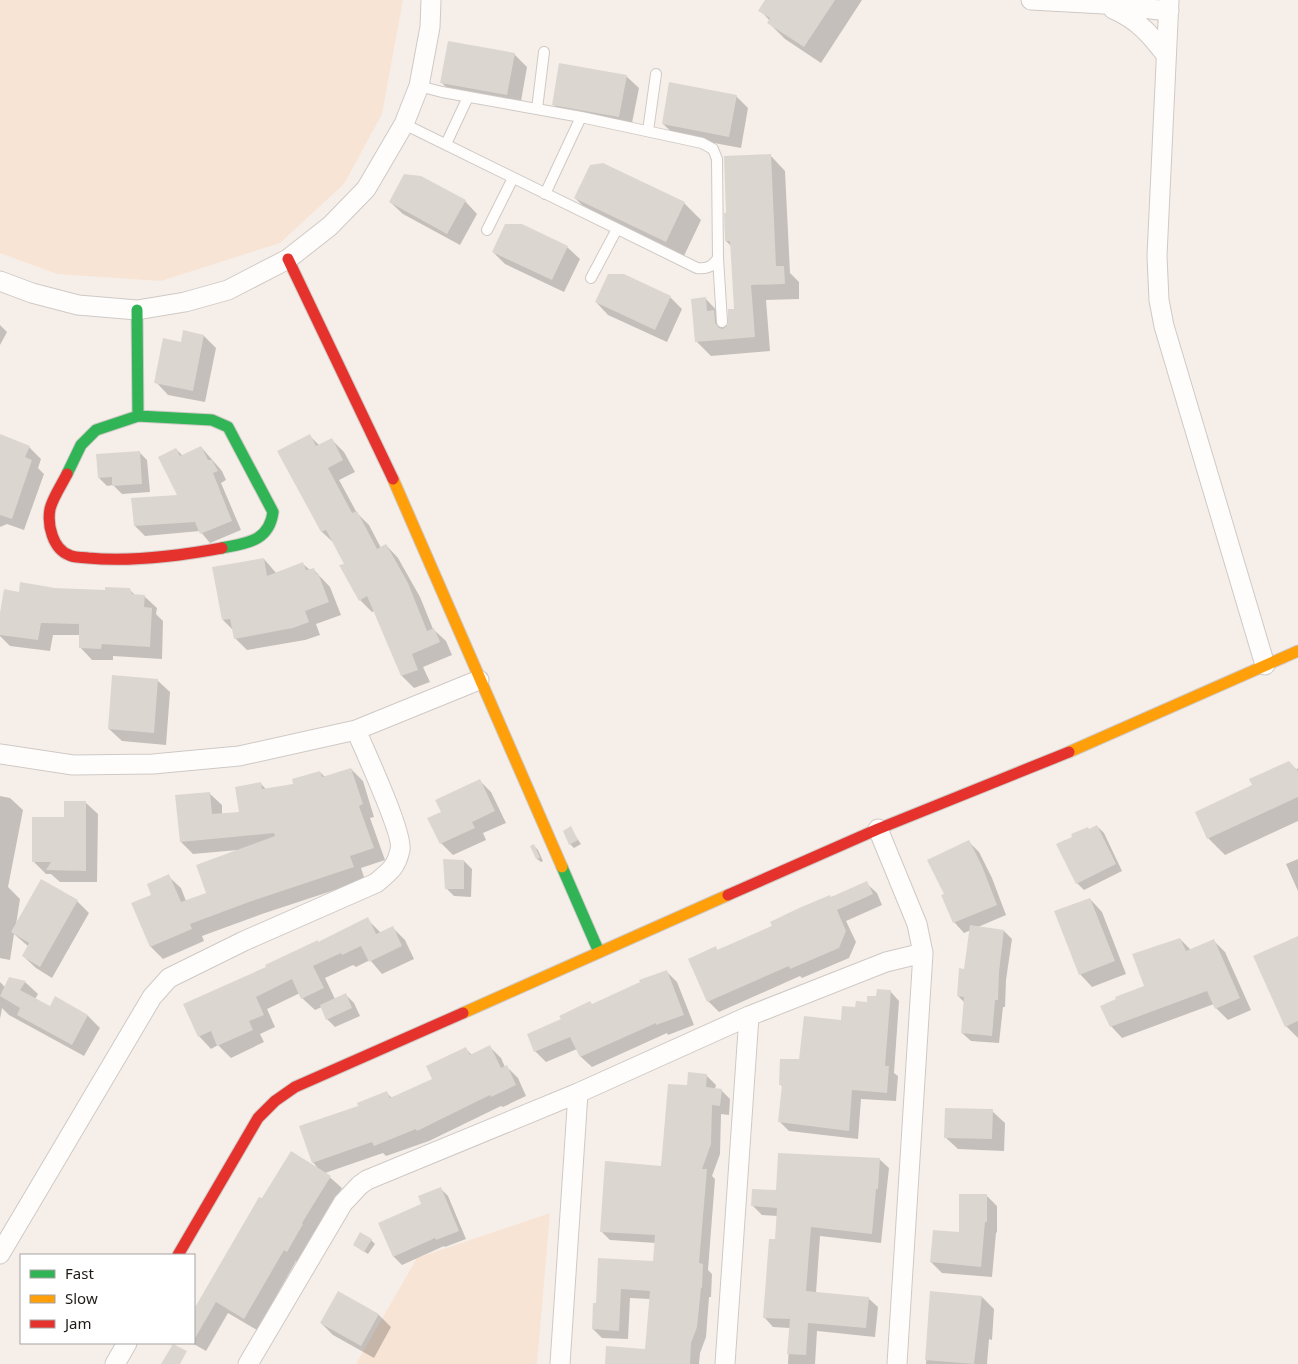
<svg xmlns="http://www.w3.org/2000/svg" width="1298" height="1364" font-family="'Noto Sans',sans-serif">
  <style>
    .green { fill: #f8e4d5 }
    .shadow { fill: #0003 }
    .building { fill: #dcd6d1 }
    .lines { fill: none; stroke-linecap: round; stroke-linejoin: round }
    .lane-casing { stroke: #cfc9c5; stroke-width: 12 }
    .street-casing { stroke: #cfc9c5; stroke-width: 21 }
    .fast-casing { stroke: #cfc9c5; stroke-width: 13 }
    .slow-casing { stroke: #cfc9c5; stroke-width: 13 }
    .jam-casing { stroke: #cfc9c5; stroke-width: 13 }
    .lane { stroke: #fefdfc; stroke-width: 10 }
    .street { stroke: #fefdfc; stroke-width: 19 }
    .fast { stroke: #30b455; stroke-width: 11 }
    .slow { stroke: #ff9f0a; stroke-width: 11 }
    .jam { stroke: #e5322d; stroke-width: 11 }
  </style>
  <rect width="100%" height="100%" fill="#f6efe9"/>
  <path class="green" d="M0,0H403L382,114L344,184L280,243L161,281L57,274L0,253Z
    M550,1213L537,1364H356L417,1258Z"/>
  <path class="shadow" d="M767,0H862L821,63L785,39L769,23L770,21L760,10Z
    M514,54L527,67L520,107L454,95L442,83Z
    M626,76L639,88L631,128L566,116L553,104Z
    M736,96L748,108L741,148L676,136L663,124Z
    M771,156L785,171L790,273L799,282V299L766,300L770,351L711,356L696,341L706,299L720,314L721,318L729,327L735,310L732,247L726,241Z
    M575,198L684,203L701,220L683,258L592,215Z
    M465,201L477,214L460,245L403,214L390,202Z
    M567,247L580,259L564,292L505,264L493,252Z
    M670,297L682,309L667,342L608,315L596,302Z
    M0,325L7,332L0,345Z
    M204,336L216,348L205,402L168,395L156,382L182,344Z
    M0,436L29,447L41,459L38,468L44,474L24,530L7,524L0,527Z
    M310,436L320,446L332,440L344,452L355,472L339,480L357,513L369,525L381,548L386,545L398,558L420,597L433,629L446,641L452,655L423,667L430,682L414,688L402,676L375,611L372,612L360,600L345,564L335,544L322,532L279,452Z
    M201,447L222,471L226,480L221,483L241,530L210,543L200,531L145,536L135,526L179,496L176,449L183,456Z
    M139,452L147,460L150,492L122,494L113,485L107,486L99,478Z
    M264,559L277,574L303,564L310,570L313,569L330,587L341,615L316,624L320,635L305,640L247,650L235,638L233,630L223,620Z
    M129,589L136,596H144L157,608L156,614L163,621L162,659L113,656V660H92L80,647V635H53L50,651L10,646L0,636V621L20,593L54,590L106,591Z
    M157,680L170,692L166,745L122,741L109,729Z
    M1298,768V821L1225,855L1208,838Z
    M351,769L363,781L374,817L370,818L385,860L361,868L365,880L262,914L202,936L204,941L163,959L151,947L153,895L168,876L181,888L186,901L208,894L238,850L193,854L181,842L209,793L222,805V815L241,813L260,783L267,790L295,785L320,772L325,777Z
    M480,781L491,792L506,823L483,833L486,840L453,855L441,843L442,812Z
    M0,796L10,798L23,810L8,887L20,899L16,925L77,901L89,913L52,978L36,968L23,956L29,947L14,934L10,960L0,958Z
    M85,802L98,814L97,882H60L51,874H46L33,861L65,818Z
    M1097,826L1104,833L1122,871L1084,890L1077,883L1090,830Z
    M570,828L581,844L574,848L570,844Z
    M969,842L979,852L992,878L1006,915L978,927L1004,931L1012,939L1006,980L1005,1007H1003L999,1043L971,1041L962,1033L965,1003L958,996L965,970L971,930L964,933L954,922L946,895Z
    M534,846L538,850L543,861L541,862L537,859Z
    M1298,859V891L1286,864Z
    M464,861L472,869L471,897L454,896L446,888Z
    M866,883L877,893L882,905L846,921L856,942L849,958L802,978L800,976L719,1012L708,1001L716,948L718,951Z
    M1090,899L1102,912L1126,974L1092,987L1080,974Z
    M367,919L381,933L393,928L405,940L414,959L382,974L370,960L356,967L353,965L325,978L335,999L346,995L354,1003L360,1016L335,1027L327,1019L322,1007L315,1010L302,998L300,993L267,1009L275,1027L260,1034L264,1042L231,1058L218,1045L211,1049L199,1036L319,943Z
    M1298,937V1038L1286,1026Z
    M1180,939L1191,950L1214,941L1225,952L1251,1010L1228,1020L1216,1008L1214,1004L1122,1038L1111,1026L1146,987Z
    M666,971L677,982L694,1025L668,1035L667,1033L592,1067L581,1057L577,1049L546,1062L535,1051L593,1005Z
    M10,979L25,982L38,994L35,999L50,1008L56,998L88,1016L100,1028L84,1056L9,1015L2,1008L0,1019V982L5,987Z
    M890,991L899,1001L894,1073L898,1076L896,1101L861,1099L858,1139L789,1131L780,1122L783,1088L781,1085L800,1061L856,1008Z
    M490,1047L501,1058L505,1067H507L518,1078L526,1096L503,1107L501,1106L429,1141L386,1156L383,1153L325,1173L342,1188L313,1236L299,1263L296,1261L257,1330L228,1313L206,1351L192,1343H194V1310L262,1200L319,1170L313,1162L360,1107L387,1093L392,1098L434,1080L466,1049L472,1055Z
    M706,1075L716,1085L715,1089L721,1090L730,1099L729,1115L721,1114L720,1154L712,1176L715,1179L708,1270L712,1274L711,1297H709L706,1337L700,1353L699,1364H606L646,1350L650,1299L630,1298L628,1339L602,1338L593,1329L594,1305L654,1262L656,1243L610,1240L601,1231L662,1167L688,1087Z
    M992,1111L1005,1123L1004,1151L958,1149L945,1137Z
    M879,1159L889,1168L881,1243L820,1236L816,1293L868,1298L878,1307L875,1337L817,1331L815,1364H788L790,1328L773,1327L764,1317L776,1240L778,1216L762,1215L752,1205L777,1191Z
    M440,1188L448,1196L466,1239L445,1247L444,1246L402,1265L394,1257L380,1224L423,1205Z
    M986,1195L997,1206V1232L996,1233L992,1277L942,1273L931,1262L960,1234Z
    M371,1240L375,1244L368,1254L354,1245Z
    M338,1293L379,1315L391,1327L374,1358L333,1335L321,1323Z
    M932,1293L982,1297L994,1309L992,1340L989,1339L987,1364H926Z"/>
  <path class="building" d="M765,0H835L804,47L767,23L770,18L758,11Z
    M448,41L515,53L507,95L440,83Z
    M559,63L627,75L619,117L552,105Z
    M669,82L737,95L729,137L662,124Z
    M771,154L776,266H784L785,284L751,285L755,337L695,342L691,299L706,297L707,311L714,310L715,323L719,328L723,329L728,325V309H734L730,241H725L724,213H726L724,156Z
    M603,163L685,202L666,242L574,198L590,165Z
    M404,174L421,176L466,200L447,234L389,202Z
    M505,224H522L568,246L552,280L492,252Z
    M608,274H624L671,296L655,330L595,302Z
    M183,330L204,335L193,391L154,383L163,338L181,342Z
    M0,434L30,446L25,457L32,460L12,519L0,515Z
    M310,434L316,446L332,438L343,460L328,468L352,513L357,511L377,549L386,544L408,583L427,631L434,628L440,642L412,654L418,670L401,676L367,596L359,601L339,565L344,564L326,530L321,532L277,451Z
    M201,446L208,460H212L218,471L213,473L232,521L200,534L195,522L134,526L131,498L177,495L158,457L176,448L180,456Z
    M140,451L142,484L112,486V477L98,478L96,454Z
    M264,558L267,576L303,562L306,570L314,568L316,574L318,573L329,602L305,611L309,622L293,628L234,639L230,619L222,620L212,567Z
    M20,582L55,588L105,590V587L130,588L132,594L145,595L144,607L152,608L150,647L102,644L101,649L79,648V624L41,623L38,640L0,635V613L4,589L19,592Z
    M112,675L158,679L154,733L108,729Z
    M1289,761L1298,771V797L1207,839L1195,812L1252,785L1249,779Z
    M351,768L363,804L359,806L374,848L350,856L354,867L249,902L190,924L192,929L150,947L131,903L151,895L147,884L169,874L181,902L206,893L196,865L275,836L274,833L180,842L175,795L210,792L212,814L239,812L235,787L261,782L262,789L293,784L292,779L320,771L322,777Z
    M480,779L495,811L472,822L475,828L440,844L427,818L441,812L435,800Z
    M64,801H86V871L46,870L51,862H32V817H64Z
    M1097,825L1116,864L1076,884L1056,844L1072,837L1071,834L1088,827L1089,829Z
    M571,826L578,840L569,845L563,831Z
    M969,840L982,866L997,905L953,923L941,895L944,894L927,860Z
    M534,844L540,858L536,859L530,846Z
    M443,859L464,860V889H445Z
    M41,879L78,900L40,967L22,956L29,943L11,932Z
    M867,881L873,894L837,910L846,931L839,948L790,969L789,966L707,1002L688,959L716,946L717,950L772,926L770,922L799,908L830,895L831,897Z
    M1090,898L1115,961L1079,975L1054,911Z
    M368,917L376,934L393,926L402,946L369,962L361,946L342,955L341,953L313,966L324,988L301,999L292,979L256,997L264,1015L249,1021L253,1030L217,1046L211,1031L198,1037L183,1004L266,967L265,965L318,940V942Z
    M970,925L1004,930L999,972L998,1000H995L992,1036L961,1033L964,997L957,996L959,968L964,969Z
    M1298,936V1021L1285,1027L1253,956Z
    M1180,938L1186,951L1214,939L1240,998L1215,1009L1207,991L1110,1027L1100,1006L1116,999L1115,997L1144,986L1132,954Z
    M667,970L684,1015L656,1025V1023L580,1057L570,1037L534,1052L527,1034L561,1019L559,1016L590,1001L592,1004L640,982L639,980Z
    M9,977L26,981L20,990L50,1006L55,996L88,1015L72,1045L17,1015L20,1008L0,996Z
    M877,989L891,990L885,1066H889L887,1093L852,1090L849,1131L778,1122L782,1085H779L780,1059H799L804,1016L841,1020L842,1006L855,1007L856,1001L867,1002V996H876Z
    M346,993L352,1008L326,1020L320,1005Z
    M490,1045L501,1068L507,1065L516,1085L491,1097L490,1095L417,1131L416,1129L374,1146L372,1142L312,1163L299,1126L358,1106L357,1103L387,1091L390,1098L432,1079L426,1066L466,1047L470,1055Z
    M688,1072L707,1074L706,1087L722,1089L720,1106L712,1105L711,1144L702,1169H707L699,1263L703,1264L702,1288H701L697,1327L691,1343L690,1364H605L606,1346L645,1349L650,1291L621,1289L619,1331L592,1329L593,1303H596L598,1258L653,1261L655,1235L600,1232L605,1161L661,1166L668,1084L687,1085Z
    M945,1108L993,1109L992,1139L944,1138Z
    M291,1151L331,1176L302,1223L303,1224L287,1252L284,1250L244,1319L216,1302L194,1340V1309L259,1197L262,1198Z
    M778,1153L880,1158L878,1189H876L872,1234L811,1227L806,1291L869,1297L866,1328L808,1323L806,1355L787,1354L790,1319L763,1318L769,1239H775L777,1208L751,1206L752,1189L776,1190Z
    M441,1187L459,1231L436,1240L435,1238L393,1257L378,1223L421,1204L418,1196Z
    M959,1194H987V1222H985L981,1267L930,1262L933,1230L959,1232Z
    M360,1232L372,1239L364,1252L353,1245Z
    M338,1291L379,1314L361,1346L320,1323Z
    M930,1291L982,1296L974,1364L925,1360Z
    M173,1344L187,1351L180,1364H161Z"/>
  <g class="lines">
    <g class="lane-casing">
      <path id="lane" d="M537,109L544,52
        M404,124L697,268C707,269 712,267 718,258L717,159L713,149L702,143L581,117L442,92L419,86
        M648,131L656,74
        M446,144L468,97
        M545,194L581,117
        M487,230L513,178
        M718,258L722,322
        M591,278L617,229"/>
    </g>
    <g class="street-casing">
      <path id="street" d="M1031,0L1104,4L1169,11
        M1169,0L1157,256L1159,300L1164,326L1265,665
        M1113,9C1137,19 1151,35 1166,55
        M0,281L32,293L78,305L137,310L185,302L228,290L288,259L330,226L366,189L404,124L419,86L430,27L431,0
        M0,754L73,765L153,764L239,756L356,730L479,680
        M878,829L917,924L923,953L897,1364
        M0,1254L152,997L169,978L244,941L376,883C389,872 396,868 400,850C404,835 364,749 356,730
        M115,1364L127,1343
        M248,1364L343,1203L360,1185L367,1180L578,1093L749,1016L886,962L923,953
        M560,1364L578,1093
        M725,1364L749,1016"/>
    </g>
    <g class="fast-casing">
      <path id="fast" d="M137,310L138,416L212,420L228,427L273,512C269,542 246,543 222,548
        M67,474L81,445L96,430L138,416
        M562,867L599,952"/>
    </g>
    <g class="slow-casing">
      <path id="slow" d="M393,479L562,867
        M1069,752L1298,651
        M463,1013L728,895"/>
    </g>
    <g class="jam-casing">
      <path id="jam" d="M288,259L393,479
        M67,474C62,484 52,499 50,509C47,525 53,549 69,555C74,558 82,557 88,558C131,562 179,556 222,548
        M728,895L878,829L1069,752
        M178,1255L258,1118L275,1101L295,1087L463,1013"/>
    </g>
    <use href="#lane" class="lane"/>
    <use href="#street" class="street"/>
    <use href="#fast" class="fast"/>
    <use href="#slow" class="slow"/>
    <use href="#jam" class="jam"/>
  </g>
  <rect x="20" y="1254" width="175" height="90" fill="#ffffff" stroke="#a5a3a2"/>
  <rect x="30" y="1270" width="25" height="8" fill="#30b455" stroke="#a5a3a2"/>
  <text x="65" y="1279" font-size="15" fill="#1e1a16">Fast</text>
  <rect x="30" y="1295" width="25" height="8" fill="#ff9f0a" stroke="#a5a3a2"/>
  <text x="65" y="1304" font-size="15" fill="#1e1a16">Slow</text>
  <rect x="30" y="1320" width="25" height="8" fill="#e5322d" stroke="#a5a3a2"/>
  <text x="65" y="1329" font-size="15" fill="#1e1a16">Jam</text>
</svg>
